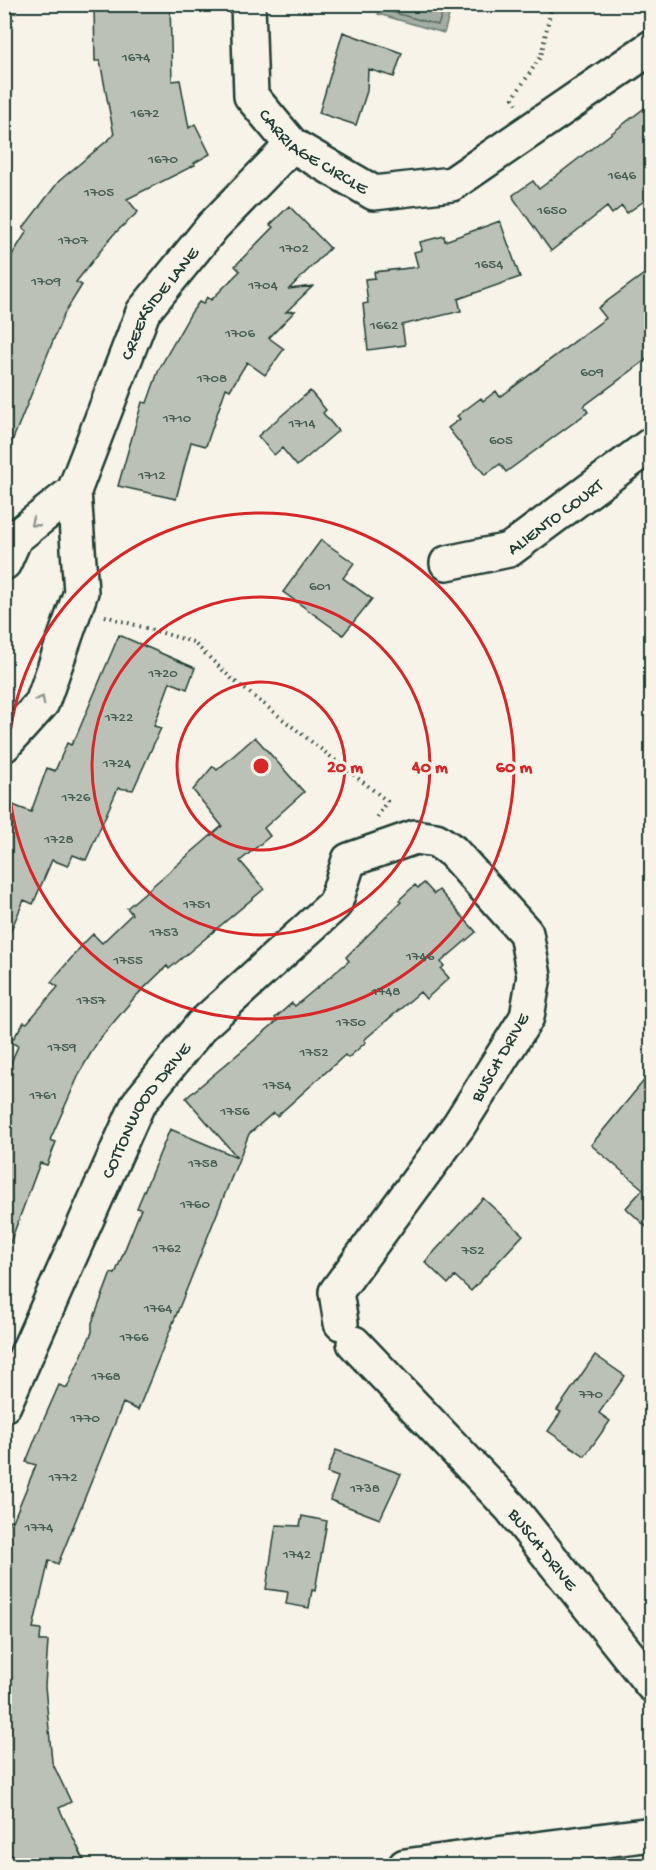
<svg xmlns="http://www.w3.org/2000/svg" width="656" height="1870" font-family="'Gochi Hand',sans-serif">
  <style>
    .water { fill: #a4ada3; stroke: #6f8077; stroke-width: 1.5 }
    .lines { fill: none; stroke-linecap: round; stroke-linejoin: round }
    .shore { stroke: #546a60; stroke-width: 1.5 }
    .building { fill: #bbc1b6; stroke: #1f3d34; stroke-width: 1.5 }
    .street-casing { stroke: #1f3d34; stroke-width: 38 }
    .secondary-casing { stroke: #1f3d34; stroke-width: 38 }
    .path { stroke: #1f3d34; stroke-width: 4; stroke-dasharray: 1.5 4.5; stroke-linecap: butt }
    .street { stroke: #f7f3e8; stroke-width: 33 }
    .secondary { stroke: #f7f3e8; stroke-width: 33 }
    .oneway { stroke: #8b988e }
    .ring { fill: none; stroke: #d62828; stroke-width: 3 }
    .labels { text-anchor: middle; stroke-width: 6; stroke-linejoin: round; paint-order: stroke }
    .number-label { font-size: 15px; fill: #465e54 }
    .street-label { font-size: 18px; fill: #1f3d34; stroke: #f7f3e8 }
    .centre { fill: #d62828; stroke: #f7f3e8; stroke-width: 3 }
    .ring-label { font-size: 18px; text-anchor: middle; font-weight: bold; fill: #d62828; stroke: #f7f3e8; stroke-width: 6; stroke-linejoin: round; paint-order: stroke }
  </style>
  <rect width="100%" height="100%" fill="#f7f3e8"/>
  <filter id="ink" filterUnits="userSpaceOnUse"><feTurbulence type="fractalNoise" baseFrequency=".0167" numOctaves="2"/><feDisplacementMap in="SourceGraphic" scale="12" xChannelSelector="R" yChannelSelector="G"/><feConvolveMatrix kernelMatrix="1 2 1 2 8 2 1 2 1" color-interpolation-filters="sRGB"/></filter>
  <g filter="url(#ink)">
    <path class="water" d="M381,5V4L452,5L444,33L378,14Z"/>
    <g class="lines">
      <path class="shore" d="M386,4L388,11L438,25L446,4"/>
    </g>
    <path class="building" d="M170,4L172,81L180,80L189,128L195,124L210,154L194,163L195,165L127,199L138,212L113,235L76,282L82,285L64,314L4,461V268L27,231L23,228L59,181L114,135L100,61H95L94,6Z
      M343,32L402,53L394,77L368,69L367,91L356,125L319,113Z
      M651,103V196L627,213L622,206L612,214L607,207L551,251L514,199L513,195L533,181L539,189Z
      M289,206L330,248L289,289L313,286L286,312L295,311L269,338L284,349L265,375L247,362L230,390L226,388L206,446L191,442L176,499L118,486L142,402L147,403L159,369L191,313L199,302L203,304L207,297L211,300L240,271L235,266L273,227L270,225Z
      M500,221L520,277L458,299L461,311L402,325L405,345L368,350L363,304L368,303L365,279L375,278L374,272L418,267L414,252L422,250L420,242L444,236L445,241Z
      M651,269V356L584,406L588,412L506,472L500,464L485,475L448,428L460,419L457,416L481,398L483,401L496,391L500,397L606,318L598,308Z
      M310,391L326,410L323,413L338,431L297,466L282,448L274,455L258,436Z
      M321,540L354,563L343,578L372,599L343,635L283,592Z
      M119,635L195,668L187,689L170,682L154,726L161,728L133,790L118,788L86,860L73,855L68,866L52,860L33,904L24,900L4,946V824L13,805L31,812L47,768L55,771L67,743L71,745L76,737Z
      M255,737L304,792L264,828L270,836L240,861L264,889L169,969L167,966L134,998L98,1041L81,1070L50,1140L56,1142L47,1165L40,1163L7,1251L4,1250V1079L18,1046L11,1042L24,1022L27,1023L58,987L51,982L84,943L93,934L102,943L132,914L127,908L222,826L193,790L213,766L217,770Z
      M424,883L434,894L439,890L476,932L441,962L444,966L441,969L449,978L426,999L420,992L364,1040L366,1042L348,1058L345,1055L277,1116L273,1113L249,1134L138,1410L123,1403L58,1564L49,1560L33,1628L41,1629L40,1641H48L45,1686L52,1762L71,1802L59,1808L87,1866H16L4,1841V1531L10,1520L13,1521L36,1465L26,1462L36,1437L59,1385L67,1388L92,1332V1323L111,1273L115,1274L141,1209L137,1208L170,1129L237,1157L186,1098L277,1021L275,1018L292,1003L295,1006L349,961L346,957L401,902L399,900L415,885L418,888Z
      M651,1072V1231L626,1208L643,1189L591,1145Z
      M483,1198L523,1235L471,1291L455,1276L448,1284L425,1262Z
      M595,1355L625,1376L599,1413L610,1421L585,1456L548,1431L561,1412L557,1410Z
      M336,1450L401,1474L380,1519L330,1500L338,1477L327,1473Z
      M302,1516L327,1521L315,1591L312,1590L309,1608L286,1604L288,1592L266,1589L276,1525L300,1526Z"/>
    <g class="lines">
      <g class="street-casing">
        <g id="street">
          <path d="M4,563L15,538L74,491"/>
          <path id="s1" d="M447,563L509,550L652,444"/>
          <path id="s2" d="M4,745L42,703L81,592L74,491L143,312L213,226L292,145"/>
          <path id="s3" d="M354,1343L511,1508L652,1685"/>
          <path id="s4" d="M4,1405L138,1104L202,1025L335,904L349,860L415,837L436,840L452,851L526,933L534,976L527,1017L459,1125L336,1292L341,1323"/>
        </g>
      </g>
      <g class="secondary-casing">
        <g id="secondary">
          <path id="s5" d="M248,4L251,96L292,145L374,193L452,184L652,47"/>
          <path d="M405,1866L652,1834"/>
        </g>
      </g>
      <path class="path" d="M4,42L18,4
        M517,104L513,98L541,56L552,4
        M105,616L193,642L233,680L387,801L377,817"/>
      <use href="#street" class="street"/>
      <use href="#secondary" class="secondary"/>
    </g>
    <defs><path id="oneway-chevron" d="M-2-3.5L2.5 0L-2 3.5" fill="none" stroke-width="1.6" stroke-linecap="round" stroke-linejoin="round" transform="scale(1.5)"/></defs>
    <g class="oneway">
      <use href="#oneway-chevron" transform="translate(34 523) rotate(141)"/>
      <use href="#oneway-chevron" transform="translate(41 700) rotate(-62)"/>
    </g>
  </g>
  <g class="ring">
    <circle cx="261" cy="766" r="84"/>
    <circle cx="261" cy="766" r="169"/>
    <circle cx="261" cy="766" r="253"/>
  </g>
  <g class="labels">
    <g class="number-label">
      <text x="136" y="61">1674</text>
      <text x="145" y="117">1672</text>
      <text x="163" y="163">1670</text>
      <text x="622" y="179">1646</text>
      <text x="99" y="196">1705</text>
      <text x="552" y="214">1650</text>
      <text x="73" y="244">1707</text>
      <text x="294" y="252">1702</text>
      <text x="489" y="268">1654</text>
      <text x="46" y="285">1709</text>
      <text x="263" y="289">1704</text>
      <text x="384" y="329">1662</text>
      <text x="240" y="337">1706</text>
      <text x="592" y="376">609</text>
      <text x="212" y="382">1708</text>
      <text x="177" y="422">1710</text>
      <text x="302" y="427">1714</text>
      <text x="501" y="444">605</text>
      <text x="152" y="479">1712</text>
      <text x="320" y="590">601</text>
      <text x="163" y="677">1720</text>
      <text x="119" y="721">1722</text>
      <text x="117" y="767">1724</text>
      <text x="76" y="801">1726</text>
      <text x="59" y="843">1728</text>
      <text x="197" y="908">1751</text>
      <text x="164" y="936">1753</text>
      <text x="420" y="960">1746</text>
      <text x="128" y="964">1755</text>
      <text x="386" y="995">1748</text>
      <text x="91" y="1004">1757</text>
      <text x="351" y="1026">1750</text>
      <text x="62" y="1051">1759</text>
      <text x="314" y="1056">1752</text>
      <text x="277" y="1089">1754</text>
      <text x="43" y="1099">1761</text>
      <text x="235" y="1115">1756</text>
      <text x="203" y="1167">1758</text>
      <text x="195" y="1208">1760</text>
      <text x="167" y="1252">1762</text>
      <text x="473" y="1254">752</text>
      <text x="158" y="1312">1764</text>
      <text x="134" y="1341">1766</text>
      <text x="106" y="1380">1768</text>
      <text x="591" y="1398">770</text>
      <text x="85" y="1422">1770</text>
      <text x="63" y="1481">1772</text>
      <text x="365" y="1492">1738</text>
      <text x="39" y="1531">1774</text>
      <text x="297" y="1558">1742</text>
    </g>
    <g class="street-label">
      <text dy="6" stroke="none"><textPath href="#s5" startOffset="177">CARRIAGE CIRCLE</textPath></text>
      <text dy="6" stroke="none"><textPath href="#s2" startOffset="483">CREEKSIDE LANE</textPath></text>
      <text dy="6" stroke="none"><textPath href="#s1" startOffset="120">ALIENTO COURT</textPath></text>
      <text transform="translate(499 1057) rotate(-60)" y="6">BUSCH DRIVE</text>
      <text dy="6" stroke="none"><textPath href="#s4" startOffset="328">COTTONWOOD DRIVE</textPath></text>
      <text dy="6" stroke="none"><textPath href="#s3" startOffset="280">BUSCH DRIVE</textPath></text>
    </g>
  </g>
  <circle cx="261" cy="766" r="9" class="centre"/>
  <g class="ring-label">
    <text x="345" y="772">20 m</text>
    <text x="430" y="772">40 m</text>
    <text x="514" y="772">60 m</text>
  </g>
  <rect width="656" height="1870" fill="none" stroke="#f7f3e8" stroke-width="24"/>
  <rect x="12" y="12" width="632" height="1846" fill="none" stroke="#1f3d34" stroke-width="2" filter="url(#ink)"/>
</svg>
